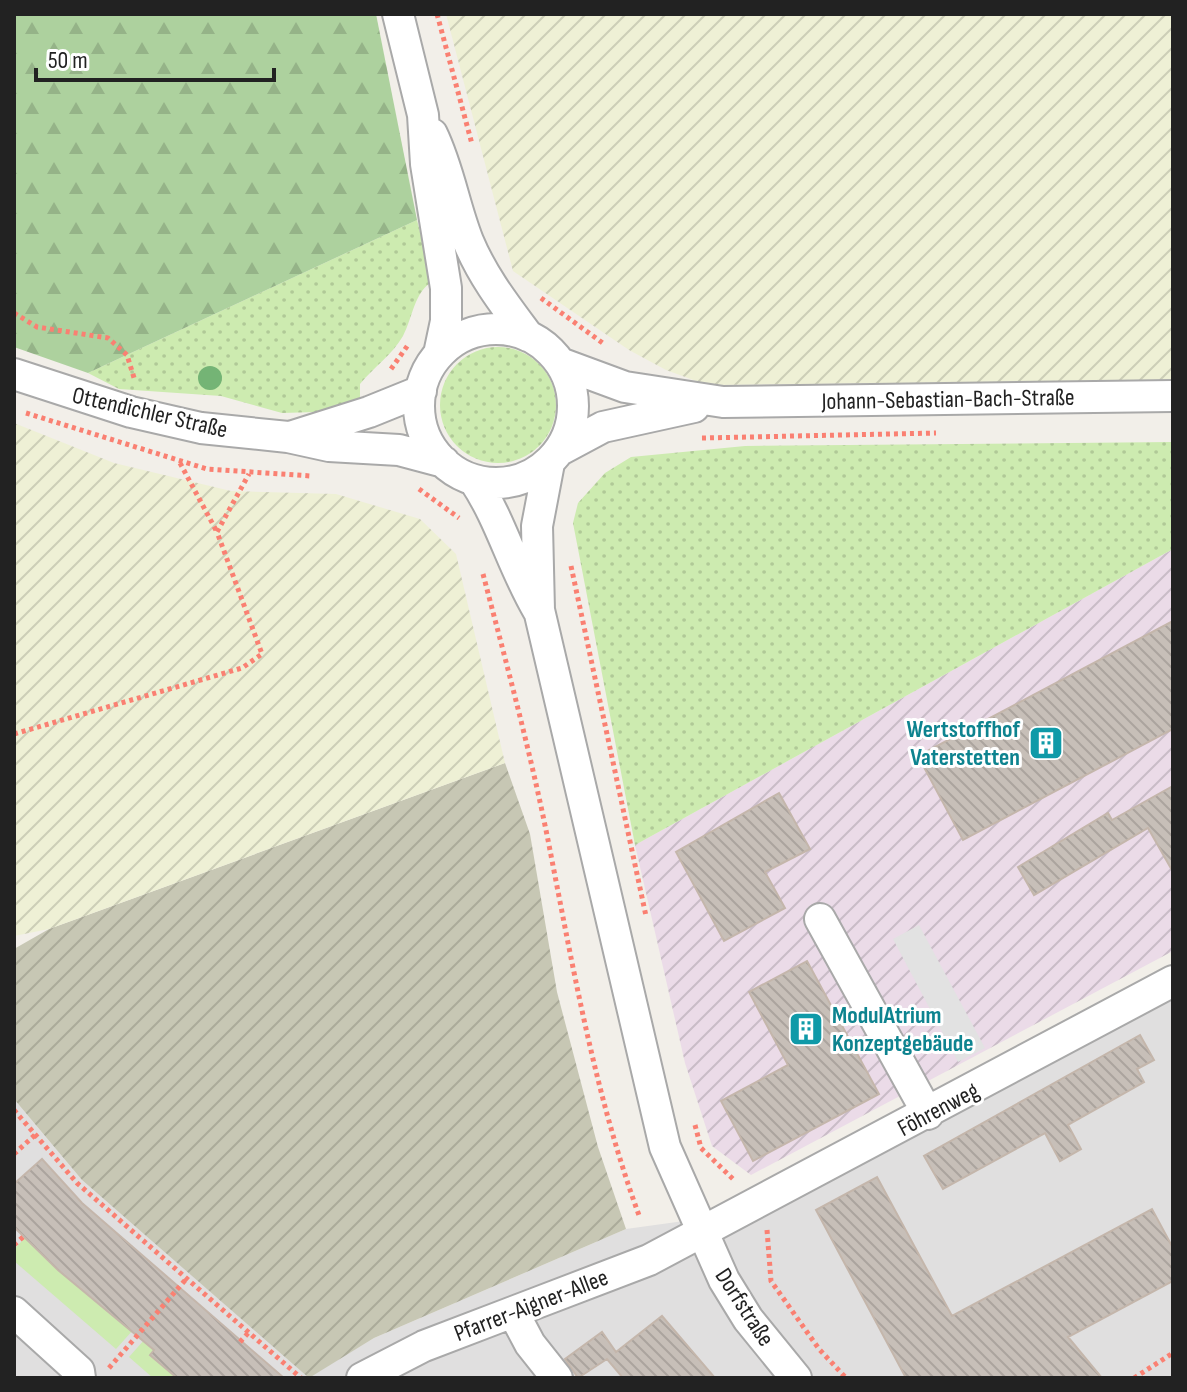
<svg xmlns="http://www.w3.org/2000/svg" width="1187" height="1392" font-family="'Sofia Sans Condensed',sans-serif">
  <style>
    .residential { fill: #e0dfdf }
    .industrial { fill: url(#industrial-furrows) }
    .construction { fill: url(#construction-furrows) }
    .farmland { fill: url(#farmland-furrows) }
    .grass { fill: url(#grass-dots) }
    .forest { fill: url(#forest-firs) }
    .garden { fill: #cdebb0 }
    .parking { fill: #e2e2e2 }
    .building { fill: url(#building-back-hatch); stroke: #c4b6ab; stroke-width: 2 }
    .lines { fill: none; stroke-linecap: round; stroke-linejoin: round }
    .minor-casing { stroke: #a9a9a9; stroke-width: 34 }
    .path { stroke: #fa8072; stroke-width: 5; stroke-dasharray: 4 4; stroke-linecap: butt }
    .minor { stroke: #fff; stroke-width: 30 }
    .tree { fill: #74b475 }
    .labels { text-anchor: middle; stroke-width: 6; stroke-linejoin: round; paint-order: stroke }
    .street-label { font-size: 24px; fill: #222; stroke: #fff }
    .culture-label { font-size: 24px; font-weight: bold; fill: #0d838f; stroke: #fff; text-anchor: end }
  </style>
  <defs>
    <pattern id="industrial-furrows" width="10" height="10" patternUnits="userSpaceOnUse" patternTransform="scale(2)"><rect width="10" height="10" fill="#ebdbe8"/><path d="M-1 1l2-2M0 10L10 0M9 11l2-2" fill="none" stroke="#c9bcc7"/></pattern>
    <pattern id="construction-furrows" width="10" height="10" patternUnits="userSpaceOnUse" patternTransform="scale(2)"><rect width="10" height="10" fill="#c7c7b4"/><path d="M-1 1l2-2M0 10L10 0M9 11l2-2" fill="none" stroke="#abab9a"/></pattern>
    <pattern id="farmland-furrows" width="10" height="10" patternUnits="userSpaceOnUse" patternTransform="scale(2)"><rect width="10" height="10" fill="#eef0d5"/><path d="M-1 1l2-2M0 10L10 0M9 11l2-2" fill="none" stroke="#ccceb7"/></pattern>
    <pattern id="grass-dots" width="8" height="8" patternUnits="userSpaceOnUse" patternTransform="scale(2)"><rect width="8" height="8" fill="#cdebb0"/><path d="M2 2h.1M6 6h.1" fill="none" stroke="#b0c997" stroke-width="1.8" stroke-linecap="round"/></pattern>
    <pattern id="forest-firs" width="22" height="20" patternUnits="userSpaceOnUse" patternTransform="scale(2)"><rect width="22" height="20" fill="#add19e"/><path d="M5 1l3.5 6h-7zM16 11l3.5 6h-7z" fill="#95b388"/></pattern>
    <pattern id="building-back-hatch" width="6" height="6" patternUnits="userSpaceOnUse" patternTransform="scale(2)"><rect width="6" height="6" fill="#c7bfb8"/><path d="M-1 5l2 2M0 0l6 6M5-1l2 2" fill="none" stroke="#aba49e"/></pattern>
  </defs>
  <rect width="100%" height="100%" fill="#f2efe9"/>
  <path class="residential" d="M1173,995V1378H14V1099L82,1180L309,1377L374,1338L626,1229L771,1209Z"/>
  <path class="industrial" d="M1173,549V951L751,1175L712,1146L685,1063L635,845Z"/>
  <path class="construction" d="M505,763L530,834L557,992L598,1147L626,1229L374,1338L309,1378L82,1180L14,1099V949L49,929Z"/>
  <path class="farmland" d="M446,14H1173V380L707,385L666,370L629,350L513,271Z
    M14,423L114,463L231,491L336,494L420,519L456,554L505,763L49,929L14,936Z"/>
  <path class="grass" d="M417,220L433,281C414,292 413,317 403,336C392,355 374,367 360,384V401L316,412L282,413L221,396L119,389L88,373Z
    M440 405a58 58 0 1 1 116 0a58 58 0 1 1-116 0Z
    M1173,442V549L635,845L573,523L578,503L605,473L631,457L745,446Z"/>
  <path class="forest" d="M14,14H376L417,220L88,373L14,347Z"/>
  <path class="garden" d="M25,1238L58,1270L142,1320L116,1349L14,1261V1249Z
    M195,1303L150,1355L177,1378H153L129,1357L153,1330Z"/>
  <path class="parking" d="M919,925L985,1048L958,1062L893,939Z"/>
  <path class="building" d="M1173,621V729L963,840L918,756Z
    M1173,786V872L1148,828L1034,895L1018,867L1108,813L1112,820Z
    M779,793L810,849L765,872L785,908L724,941L676,852Z
    M807,961L879,1094L753,1161L721,1101L788,1065L749,992Z
    M1140,1035L1154,1060L1137,1069L1144,1082L1068,1125L1081,1149L1060,1161L1045,1133L943,1189L924,1156Z
    M42,1159L82,1203L284,1378H177L150,1355L154,1350L58,1270L14,1227V1184Z
    M877,1177L952,1316L1152,1209L1173,1248V1281L1068,1337L1102,1378H906L816,1210Z
    M662,1316L715,1378H623L607,1359L578,1378L565,1359L602,1332L616,1352Z"/>
  <g class="lines">
    <g class="minor-casing">
      <path id="minor" d="M398,14L423,115L426,164L446,288V321L439,354
        M432,134C449,169 454,206 468,241C483,277 505,305 528,336
        M419 406a77 77 0 1 1 154 0a77 77 0 1 1-154 0Z
        M560,363L625,387L723,402L1173,396
        M14,374L131,412L201,428L288,437L329,446L399,450L444,462
        M290,437L369,412L421,391
        M560,450L603,427L694,407
        M549,463L537,526L539,610L665,1147L724,1280L748,1319L796,1378
        M474,480C501,520 513,568 538,610
        M820,919L928,1114
        M14,1312L79,1371L80,1378
        M513,1312L530,1344L557,1378
        M362,1378L424,1346L649,1260L1173,981"/>
    </g>
    <path class="path" d="M437,14L472,144
      M541,298L604,344
      M14,313L37,327L108,338L127,355L135,381
      M391,369L408,345
      M26,413L207,469L311,476
      M702,438L936,433
      M180,463L217,532
      M419,489L459,518
      M571,566L646,916
      M483,574C506,662 530,750 548,840C573,967 595,1096 640,1218
      M14,734L242,668L262,654L217,532L249,474
      M14,1110L77,1183L301,1378
      M695,1125L701,1148L734,1180
      M14,1154L35,1135
      M767,1230L771,1281L819,1349L846,1378
      M14,1245L23,1237
      M240,1342L249,1332
      M109,1368L187,1278
      M1134,1378L1173,1353"/>
    <use href="#minor" class="minor"/>
  </g>
  <circle class="tree" cx="210" cy="378" r="12"/>
  <defs>
    <g id="building-square" transform="scale(1.8)"><rect x="-9" y="-9" width="18" height="18" rx="4" fill="#0f9aa8" stroke="#fff"/><path d="M-4-6H4V6H1V3H-1V6H-4ZM-2.5-4.3h1.7v1.8h-1.7ZM.8-4.3h1.7v1.8H.8ZM-2.5-1h1.7V.8h-1.7ZM.8-1h1.7V.8H.8Z" fill="#fff"/></g>
  </defs>
  <g fill-rule="evenodd">
    <use href="#building-square" x="1046" y="743"/>
    <use href="#building-square" x="806" y="1029"/>
  </g>
  <g class="labels">
    <g class="street-label">
      <text transform="translate(948 399) rotate(-1)" y="8">Johann-Sebastian-Bach-Straße</text>
      <text transform="translate(150 412) rotate(13)" y="8">Ottendichler Straße</text>
      <text transform="translate(938 1109) rotate(-28)" y="8">Föhrenweg</text>
      <text transform="translate(531 1305) rotate(-21)" y="8">Pfarrer-Aigner-Allee</text>
      <text transform="translate(745 1307) rotate(57)" y="8">Dorfstraße</text>
    </g>
    <g class="culture-label">
      <text x="1020" y="737">Wertstoffhof<tspan x="1020" dy="28">Vaterstetten</tspan></text>
      <text x="832" y="1023" text-anchor="start">ModulAtrium<tspan x="832" dy="28">Konzeptgebäude</tspan></text>
    </g>
  </g>
  <rect width="1187" height="1392" fill="none" stroke="#222222" stroke-width="32"/>
  <path d="M36 68v12h238v-12" fill="none" stroke="#222222" stroke-width="4"/>
  <text x="48" y="68" font-size="24" fill="#222222" stroke="#ffffff" stroke-width="6" paint-order="stroke">50 m</text>
</svg>
